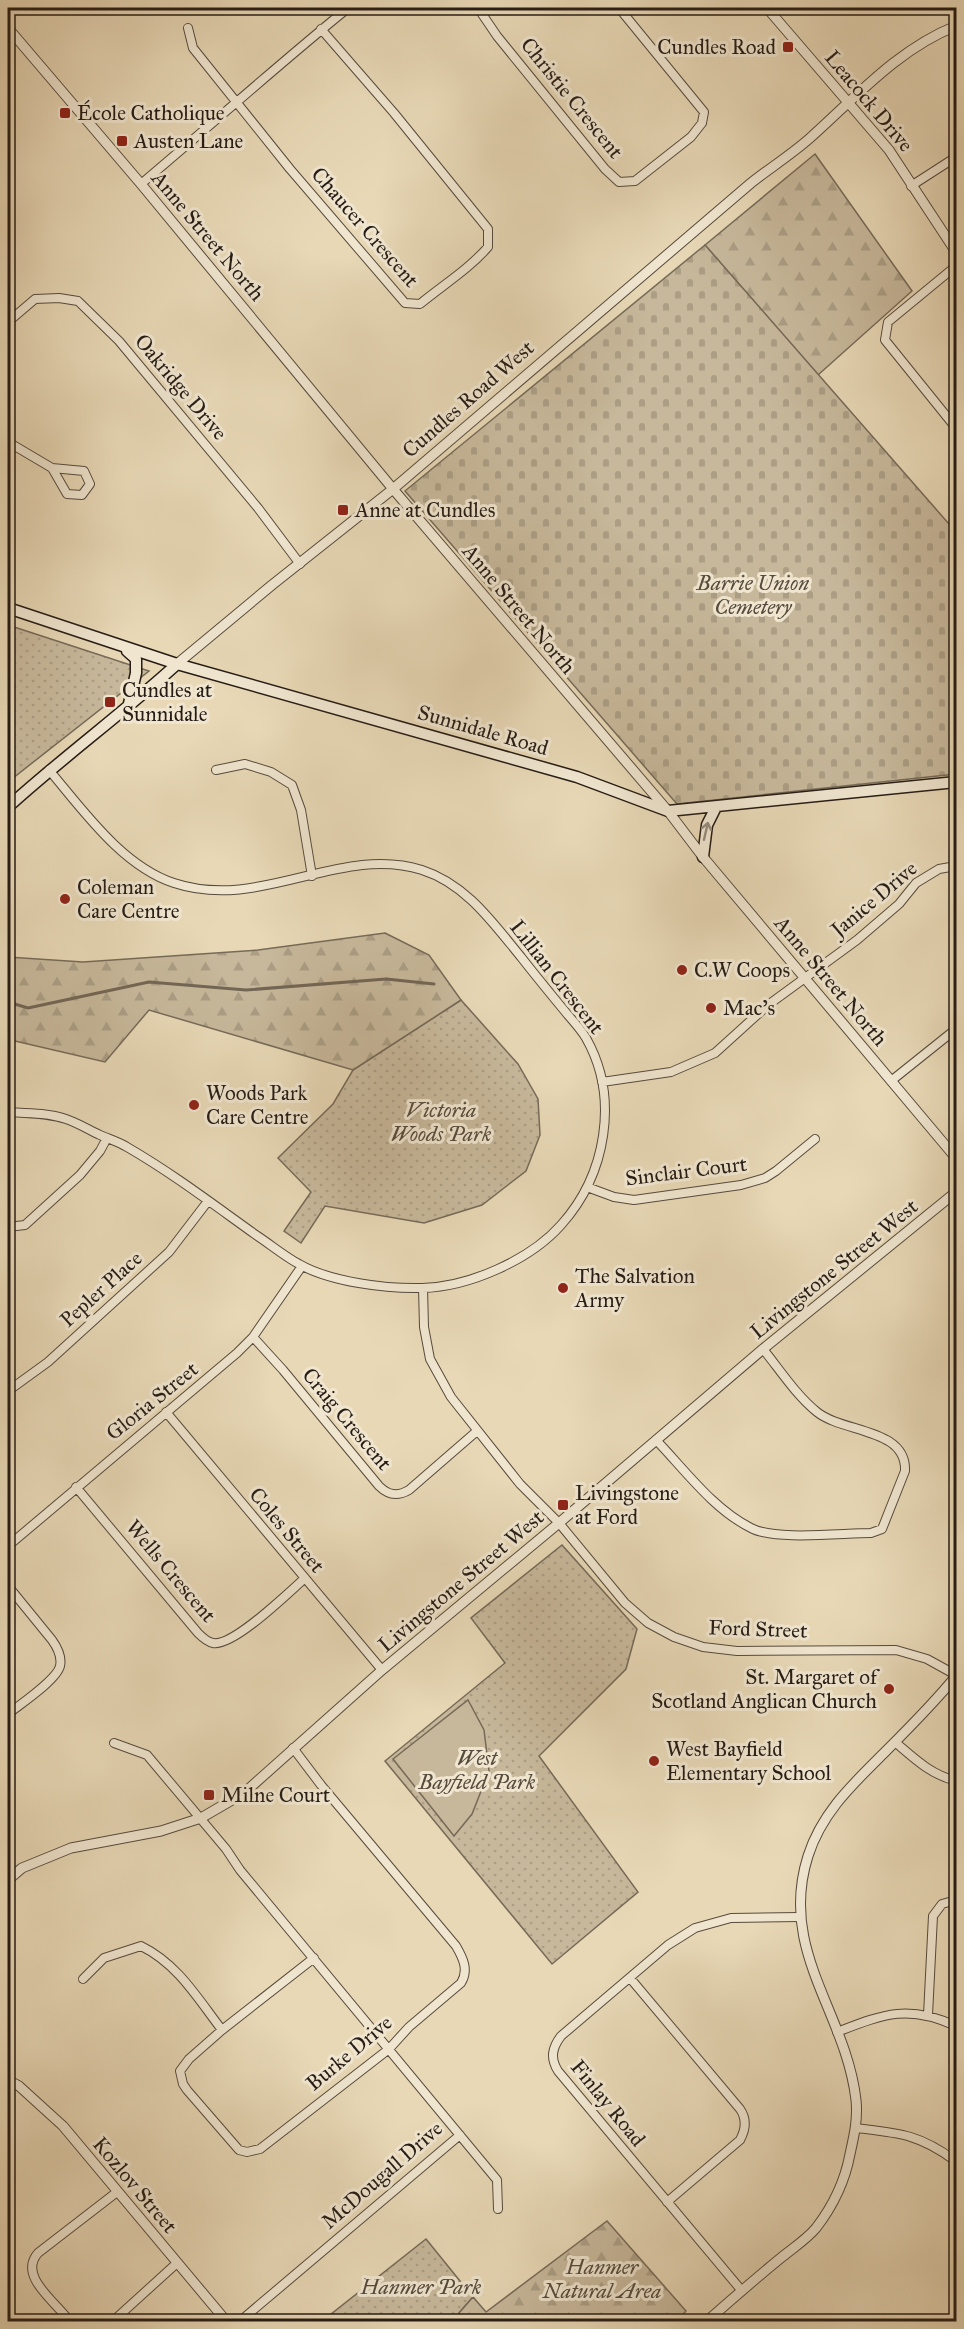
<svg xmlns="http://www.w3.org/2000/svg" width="964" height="2329" font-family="'IM FELL Great Primer',serif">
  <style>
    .grass { fill: url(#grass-dots); stroke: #766a58; stroke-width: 1.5 }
    .forest { fill: url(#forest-firs); stroke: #766a58; stroke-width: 1.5 }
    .cemetery { fill: url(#cemetery-stones); stroke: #766a58; stroke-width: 1.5 }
    .garden { fill: #c7b89b; stroke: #766a58; stroke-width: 1.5 }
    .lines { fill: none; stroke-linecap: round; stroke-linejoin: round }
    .stream { stroke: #736655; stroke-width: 3 }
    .minor-casing { stroke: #564b3d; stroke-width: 10 }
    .tertiary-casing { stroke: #564b3d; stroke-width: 11 }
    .secondary-casing { stroke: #261c15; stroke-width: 13 }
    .minor { stroke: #f0e6d0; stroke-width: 8 }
    .tertiary { stroke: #f0e6d0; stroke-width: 9 }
    .secondary { stroke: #f0e6d0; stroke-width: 10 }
    .oneway { stroke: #958b7c }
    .poi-dot { fill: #8f2418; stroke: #f0e6d0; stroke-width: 2 }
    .labels { text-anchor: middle; stroke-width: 6; stroke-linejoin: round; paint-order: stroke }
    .poi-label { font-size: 21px; fill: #261c15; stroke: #f0e6d0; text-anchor: start }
    .street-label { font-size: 21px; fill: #261c15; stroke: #f0e6d0 }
    .park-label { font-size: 21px; font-style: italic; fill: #564b3d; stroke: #f0e6d0 }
  </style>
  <defs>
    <pattern id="grass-dots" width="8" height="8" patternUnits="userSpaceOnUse" patternTransform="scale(1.5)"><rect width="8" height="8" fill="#c7b89b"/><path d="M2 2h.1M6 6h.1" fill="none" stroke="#ab9e85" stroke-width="1.8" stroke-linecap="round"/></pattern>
    <pattern id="forest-firs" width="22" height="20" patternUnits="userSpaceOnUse" patternTransform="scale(1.5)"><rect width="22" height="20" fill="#c7b89b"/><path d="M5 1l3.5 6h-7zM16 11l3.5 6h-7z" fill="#ab9e85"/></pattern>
    <pattern id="cemetery-stones" width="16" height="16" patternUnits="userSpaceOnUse" patternTransform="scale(1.5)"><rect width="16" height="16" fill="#c7b89b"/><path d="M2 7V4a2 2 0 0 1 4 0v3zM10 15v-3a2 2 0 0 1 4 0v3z" fill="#ab9e85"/></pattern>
  </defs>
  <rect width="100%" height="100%" fill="#e8d8b6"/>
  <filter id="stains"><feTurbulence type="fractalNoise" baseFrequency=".00333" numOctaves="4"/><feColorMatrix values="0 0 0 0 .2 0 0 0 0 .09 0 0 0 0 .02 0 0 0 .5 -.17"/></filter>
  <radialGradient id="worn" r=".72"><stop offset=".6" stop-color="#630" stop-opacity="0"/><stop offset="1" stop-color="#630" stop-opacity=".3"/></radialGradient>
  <path class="grass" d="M8,625L149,671L8,782Z
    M461,1000L518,1064L538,1099L540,1135L526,1171L482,1205L424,1223L325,1206L301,1243L284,1231L311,1192L278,1158L333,1104L353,1070Z
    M562,1545L637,1629L626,1669L539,1756L638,1892L552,1964L385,1761L505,1663L471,1618Z
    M426,2239L473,2297L459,2313L461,2321L321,2322Z"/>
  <path class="forest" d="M815,154L912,291L818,375L705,245Z
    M385,933L429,955L461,1000L353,1070L149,1010L105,1062L15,1041L8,1042V957L83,962L258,950Z
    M607,2221L686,2311L677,2321H461L459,2313L473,2297L486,2312Z"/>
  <path class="cemetery" d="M705,245L956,532V774L677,804L405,491Z"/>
  <path class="garden" d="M468,1700L484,1730L489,1771L472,1814L454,1836L393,1759Z"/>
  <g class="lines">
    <path class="stream" d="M8,1002L28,1008L149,982L246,990L386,979L434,984"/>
    <g class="minor-casing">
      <path id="minor" d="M478,8L497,36L605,169L619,182L635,181L691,137L702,123L704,112L619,8
        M188,28L193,48L290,169L405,303L420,304C443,285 469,269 488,247V229L394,113L321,29
        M141,184C211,125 278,65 348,8
        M911,186L956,157
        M956,266L888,322L885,340L956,428
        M8,322L35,299L59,298L78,301L119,341L258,508L300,564
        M8,442L52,468L84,471L90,484L82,495L67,494L52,468
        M216,770L245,764L271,772L292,785L301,810L312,876
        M891,1081L956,1029
        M602,1082L671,1072L715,1053L768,1005L857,940L899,904L916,883L939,869L956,866
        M8,1112C27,1113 48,1113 66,1119C78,1123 89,1130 100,1135C109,1139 119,1142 127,1147C172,1173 214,1205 256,1235C270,1244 284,1256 299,1264C330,1282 387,1289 422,1288C469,1287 530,1260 561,1225C606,1175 620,1098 586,1038C580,1028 571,1019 563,1009C549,992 535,975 521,957C493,923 466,884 422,870C340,844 261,912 174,883C122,866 83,810 49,770
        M587,1187L614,1197L634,1200L741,1185L765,1178L776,1171L815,1139
        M8,1227L25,1225L80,1175L100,1151L107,1138
        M423,1288L424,1327L430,1359L451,1397L520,1484L559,1523L625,1603L648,1623L674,1637L703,1647L737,1651L896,1650L927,1659L956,1675
        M253,1337L283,1370L379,1486C388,1495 397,1497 409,1490L477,1431
        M8,1391L48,1362L169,1252L208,1201
        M166,1412L382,1670
        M656,1440C685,1470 713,1509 751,1528C775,1541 842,1533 871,1533L882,1529L905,1471C907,1428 843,1433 817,1412C796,1395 780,1370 763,1349
        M76,1487L198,1633C202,1637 207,1642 213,1643C233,1647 288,1593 304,1579
        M8,1546L237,1353L253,1337L302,1266
        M8,1586L52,1640C57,1647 62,1657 60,1666C57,1680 19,1705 8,1714
        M895,1742C915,1759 930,1774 956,1781
        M114,1743L147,1755L226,1849L240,1870L497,2180L498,2209
        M293,1748L321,1785L456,1946C463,1958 469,1970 461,1983L409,2027L389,2049L260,2149L247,2152L239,2150L187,2090L183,2084L180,2071L189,2059L222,2030L314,1958
        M630,1978L740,2109C747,2119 746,2129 740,2140L667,2202
        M83,1979L104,1958L141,1946C178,1964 198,1999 222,2030
        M928,2015L933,1916L942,1904L956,1900
        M837,2032C884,2014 908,2004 956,2026
        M856,2128C898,2133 919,2134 954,2160
        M742,2291L558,2071C550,2058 552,2048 561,2036L668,1945L695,1928L731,1918L800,1917
        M70,2322C58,2303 17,2277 38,2253L117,2192
        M112,2322L177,2263
        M239,2322L460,2135"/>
    </g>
    <g class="tertiary-casing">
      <path id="tertiary" d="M767,8L889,150L956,252
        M8,28L141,184L393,489L668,811L703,857L956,1158
        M177,664L272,585L393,489L751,183C770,168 792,154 810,138C856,97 898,49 956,26
        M8,1880L22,1868L71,1848L161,1831L201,1818L244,1793L382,1670L559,1523L763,1349L956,1192
        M8,2080L19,2086L63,2126L227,2322
        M706,2322C731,2300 756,2278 782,2257C793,2248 807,2239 816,2228C833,2206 845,2181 850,2154C854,2136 858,2119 856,2100C846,2012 778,1951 808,1856C822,1812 853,1784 885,1752C910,1727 935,1702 956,1676"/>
    </g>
    <g class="secondary-casing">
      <path id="secondary" d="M8,608L177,664L577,777L668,811L956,782
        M127,651L136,659V673L128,708
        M8,807C63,757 122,714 177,664
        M703,857L707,825L716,807"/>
    </g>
    <use href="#minor" class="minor"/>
    <use href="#tertiary" class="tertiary"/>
    <use href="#secondary" class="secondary"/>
  </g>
  <defs><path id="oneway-shaft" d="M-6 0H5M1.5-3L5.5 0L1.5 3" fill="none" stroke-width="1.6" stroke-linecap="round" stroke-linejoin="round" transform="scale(1.5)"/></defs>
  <use class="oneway" href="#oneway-shaft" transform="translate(706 831) rotate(-77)"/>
  <g class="poi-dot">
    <rect x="782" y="41" width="12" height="12" rx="3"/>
    <rect x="59" y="107" width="12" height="12" rx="3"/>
    <rect x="116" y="135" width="12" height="12" rx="3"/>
    <rect x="337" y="504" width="12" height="12" rx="3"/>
    <rect x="104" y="696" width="12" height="12" rx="3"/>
    <circle cx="65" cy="899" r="6"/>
    <circle cx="682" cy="970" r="6"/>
    <circle cx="711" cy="1008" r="6"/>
    <circle cx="194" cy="1105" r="6"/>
    <circle cx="563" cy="1288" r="6"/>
    <rect x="557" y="1499" width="12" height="12" rx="3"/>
    <circle cx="889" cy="1689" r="6"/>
    <circle cx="654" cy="1761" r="6"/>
    <rect x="203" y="1789" width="12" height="12" rx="3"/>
  </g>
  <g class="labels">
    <g class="poi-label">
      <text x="776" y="54" text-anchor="end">Cundles Road</text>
      <text x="77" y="120">École Catholique</text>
      <text x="134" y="148">Austen Lane</text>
      <text x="355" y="517">Anne at Cundles</text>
      <text x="122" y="697">Cundles at<tspan x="122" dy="24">Sunnidale</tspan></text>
      <text x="77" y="894">Coleman<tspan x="77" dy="24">Care Centre</tspan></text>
      <text x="694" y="977">C.W Coops</text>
      <text x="723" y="1015">Mac's</text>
      <text x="206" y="1100">Woods Park<tspan x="206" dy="24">Care Centre</tspan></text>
      <text x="575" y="1283">The Salvation<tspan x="575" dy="24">Army</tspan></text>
      <text x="575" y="1500">Livingstone<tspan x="575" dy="24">at Ford</tspan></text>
      <text x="877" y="1684" text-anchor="end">St. Margaret of<tspan x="877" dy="24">Scotland Anglican Church</tspan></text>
      <text x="666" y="1756">West Bayfield<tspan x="666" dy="24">Elementary School</tspan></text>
      <text x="221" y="1802">Milne Court</text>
    </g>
    <g class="street-label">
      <text transform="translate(572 98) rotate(51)" y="7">Christie Crescent</text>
      <text transform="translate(869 101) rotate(50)" y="7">Leacock Drive</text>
      <text transform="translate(365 227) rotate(49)" y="7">Chaucer Crescent</text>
      <text transform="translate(208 236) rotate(50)" y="7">Anne Street North</text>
      <text transform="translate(181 387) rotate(50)" y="7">Oakridge Drive</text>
      <text transform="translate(468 399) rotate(-41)" y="7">Cundles Road West</text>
      <text transform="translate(519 609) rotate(50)" y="7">Anne Street North</text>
      <text transform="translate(483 730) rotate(16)" y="7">Sunnidale Road</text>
      <text transform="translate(874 899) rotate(-40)" y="7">Janice Drive</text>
      <text transform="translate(557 977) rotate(52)" y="7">Lillian Crescent</text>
      <text transform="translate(831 981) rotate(50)" y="7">Anne Street North</text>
      <text transform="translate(686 1171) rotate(-7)" y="7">Sinclair Court</text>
      <text transform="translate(834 1269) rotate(-39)" y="7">Livingstone Street West</text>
      <text transform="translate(101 1289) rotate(-42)" y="7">Pepler Place</text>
      <text transform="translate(152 1401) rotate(-39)" y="7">Gloria Street</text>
      <text transform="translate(347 1419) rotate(50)" y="7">Craig Crescent</text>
      <text transform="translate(287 1530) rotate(50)" y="7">Coles Street</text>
      <text transform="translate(171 1571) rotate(50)" y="7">Wells Crescent</text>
      <text transform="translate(461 1581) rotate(-40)" y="7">Livingstone Street West</text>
      <text transform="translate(758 1629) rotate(2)" y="7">Ford Street</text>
      <text transform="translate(349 2053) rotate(-40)" y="7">Burke Drive</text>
      <text transform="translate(608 2103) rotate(51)" y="7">Finlay Road</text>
      <text transform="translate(382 2175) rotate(-41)" y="7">McDougall Drive</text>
      <text transform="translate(135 2185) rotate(50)" y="7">Kozlov Street</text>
    </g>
    <g class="park-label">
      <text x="753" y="590">Barrie Union<tspan x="753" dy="24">Cemetery</tspan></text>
      <text x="441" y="1117">Victoria<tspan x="441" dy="24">Woods Park</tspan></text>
      <text x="477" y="1765">West<tspan x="477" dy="24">Bayfield Park</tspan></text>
      <text x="602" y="2274">Hanmer<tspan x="602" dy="24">Natural Area</tspan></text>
      <text x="421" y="2294">Hanmer Park</text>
    </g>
  </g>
  <rect width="964" height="2329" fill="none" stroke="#e8d8b6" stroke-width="30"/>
  <rect x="9" y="9" width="946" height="2311" fill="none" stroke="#261c15" stroke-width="3"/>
  <rect x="15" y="15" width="934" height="2299" fill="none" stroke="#261c15" stroke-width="1.5"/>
  <rect width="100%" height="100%" filter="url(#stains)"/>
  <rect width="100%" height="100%" fill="url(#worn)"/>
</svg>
